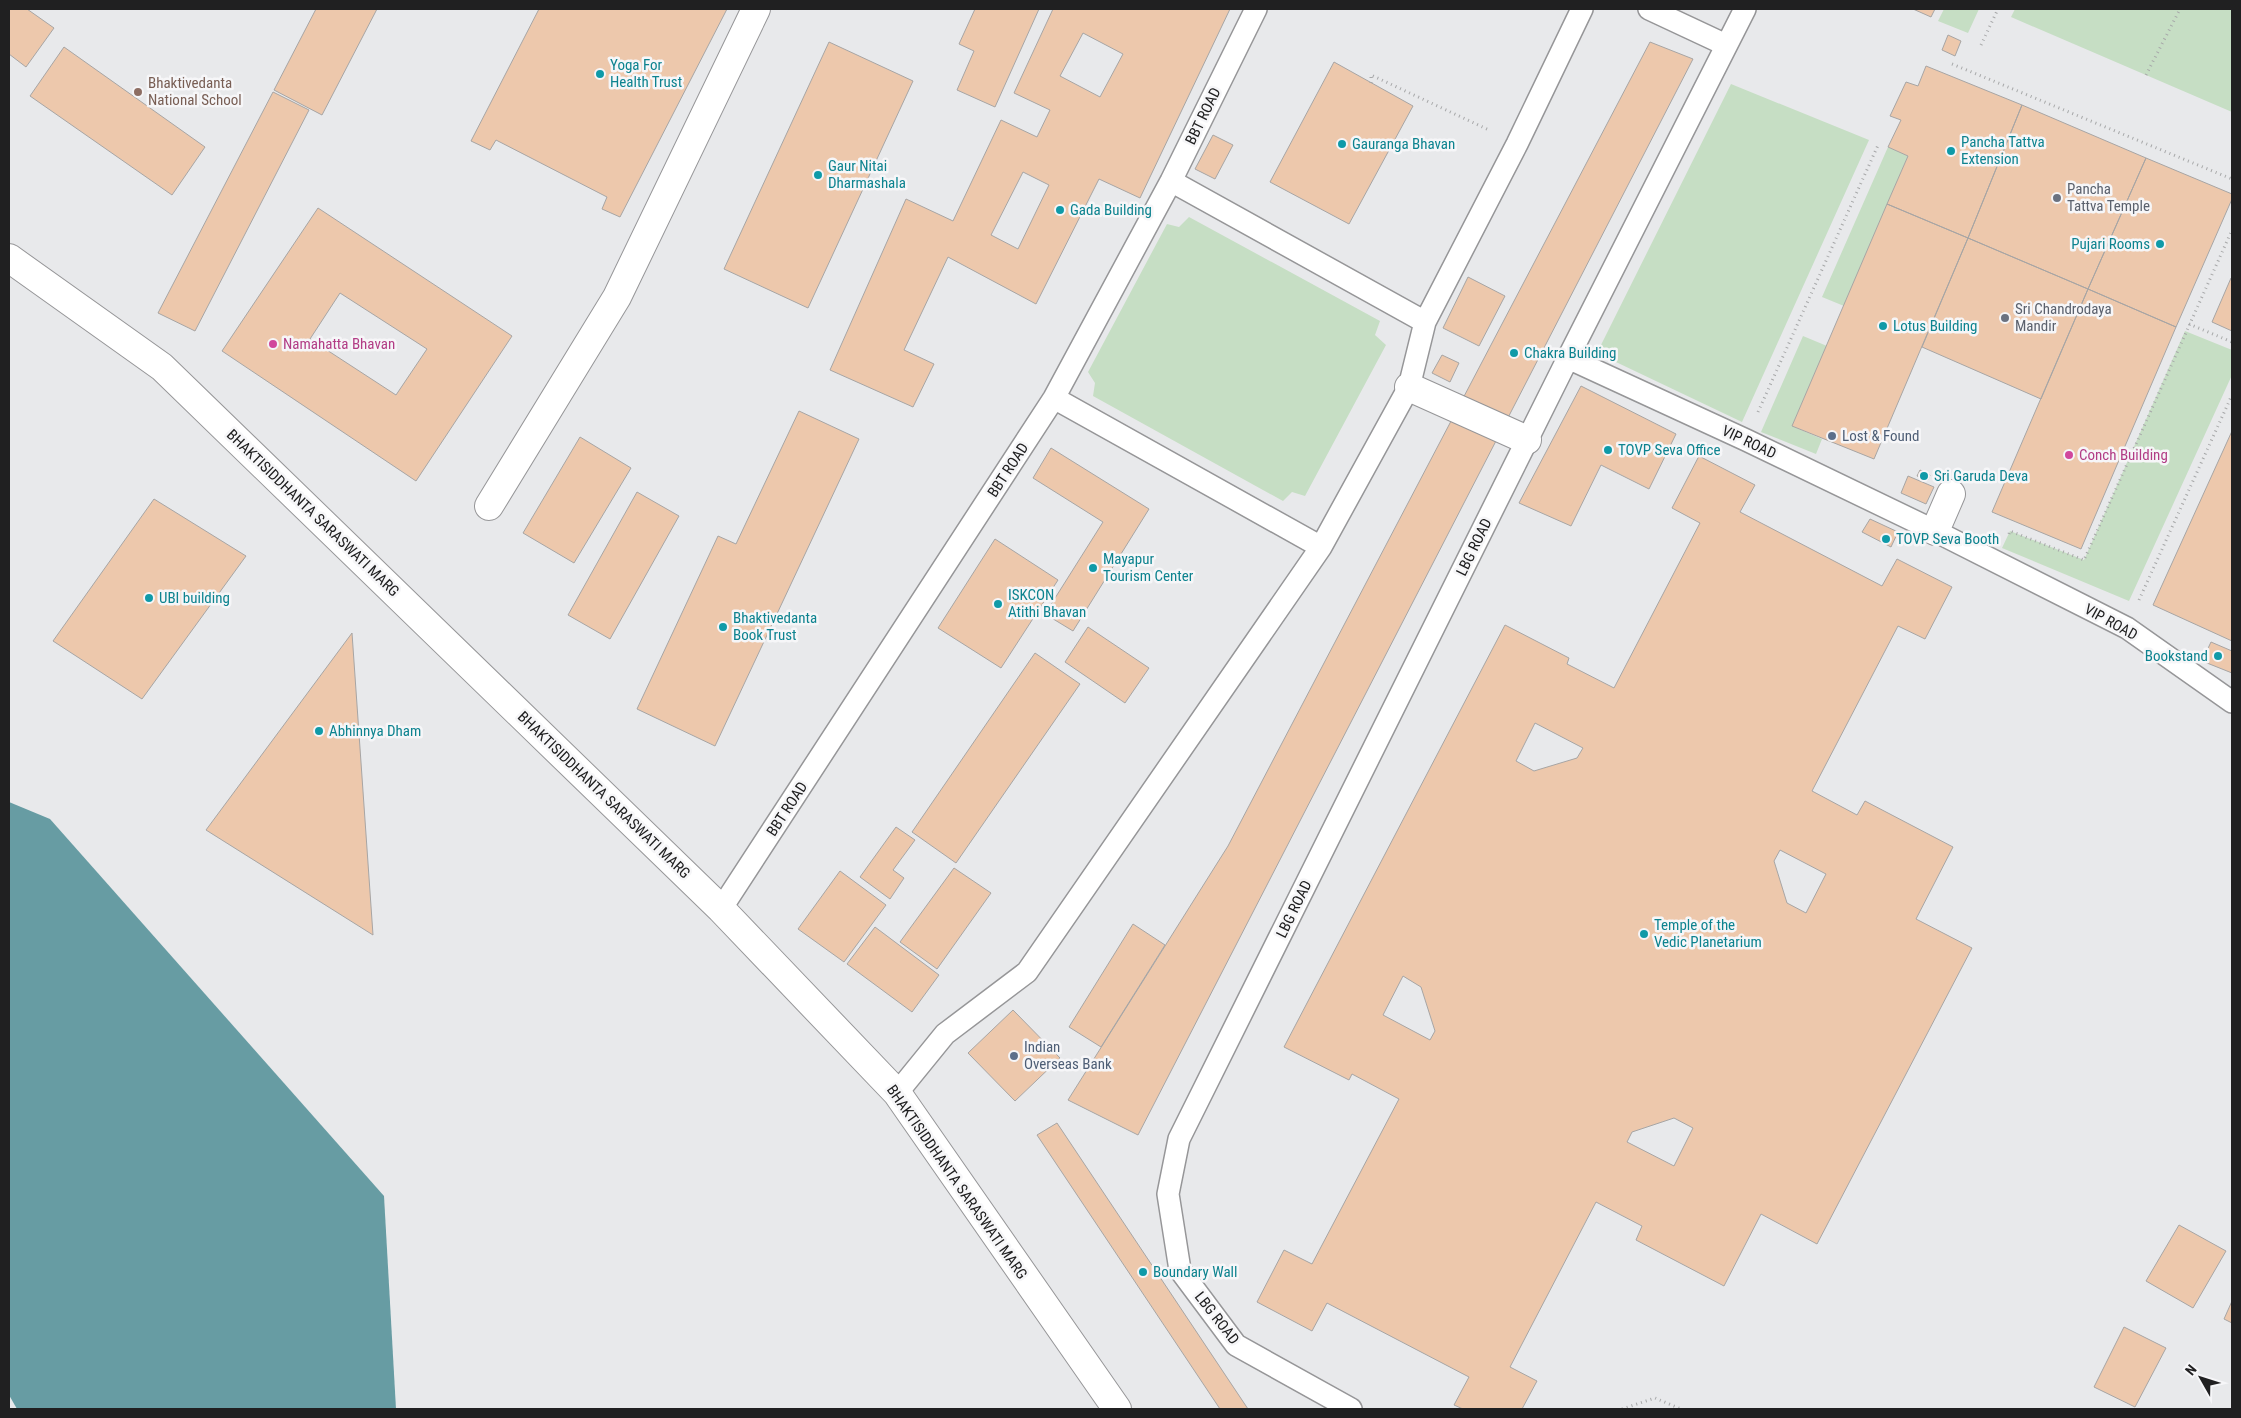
<svg xmlns="http://www.w3.org/2000/svg" width="2241" height="1418" font-family="'Roboto Condensed',sans-serif">
  <style>
    .green { fill: #c6dec4 }
    .water { fill: #679ca3 }
    .building { fill: #edc8ac; stroke: #a7a5a4; fill-rule: evenodd }
    .lines { fill: none; stroke-linecap: round; stroke-linejoin: round }
    .lane-casing { stroke: #969698; stroke-width: 24 }
    .street-casing { stroke: #969698; stroke-width: 30 }
    .secondary-casing { stroke: #969698; stroke-width: 30 }
    .path { stroke: #a7a8a9; stroke-width: 3; stroke-dasharray: 1 4; stroke-linecap: butt }
    .lane { stroke: #fff; stroke-width: 21 }
    .street { stroke: #fff; stroke-width: 28 }
    .secondary { stroke: #fff; stroke-width: 28 }
    .culture-dot { fill: #0f9aa8; stroke: #f6f6f8; stroke-width: 2 }
    .education-dot { fill: #8d6e63; stroke: #f6f6f8; stroke-width: 2 }
    .worship-dot { fill: #6b7280; stroke: #f6f6f8; stroke-width: 2 }
    .hotel-dot { fill: #d1479c; stroke: #f6f6f8; stroke-width: 2 }
    .service-dot { fill: #5c6f8a; stroke: #f6f6f8; stroke-width: 2 }
    .labels { text-anchor: middle; stroke-width: 5; stroke-linejoin: round; paint-order: stroke }
    .culture-label { font-size: 15px; fill: #0d838f; stroke: #f6f6f8; text-anchor: start }
    .education-label { font-size: 15px; fill: #785e54; stroke: #f6f6f8; text-anchor: start }
    .street-label { font-size: 15px; fill: #202021; stroke: #f6f6f8 }
    .worship-label { font-size: 15px; fill: #5b616d; stroke: #f6f6f8; text-anchor: start }
    .hotel-label { font-size: 15px; fill: #b23c85; stroke: #f6f6f8; text-anchor: start }
    .service-label { font-size: 15px; fill: #4e5e75; stroke: #f6f6f8; text-anchor: start }
  </style>
  <rect width="100%" height="100%" fill="#e8e9eb"/>
  <path class="green" d="M1944,9H1979L1968,33L1938,21Z
    M2015,9H2232V112L2011,17Z
    M1731,84L1869,140L1742,422L1597,353Z
    M1888,147L1908,156L1844,306L1822,297Z
    M1189,217L1380,321L1375,335L1386,345L1305,496L1292,492L1283,501L1093,396L1095,383L1088,372L1167,224L1179,227Z
    M2185,331L2232,350V375L2129,601L2002,548L2010,531L2084,560Z
    M1803,336L1827,346L1792,426L1822,439L1816,454L1761,432Z"/>
  <path class="water" d="M9,802L50,819L384,1196L396,1409H17L9,1395Z"/>
  <path class="building" d="M9,9H27L54,28L26,67L9,54Z
    M316,9H377L322,115L274,90Z
    M539,9H727L620,217L602,209L607,197L496,140L490,150L471,141Z
    M975,9H1039L995,107L957,90L974,51L959,44Z
    M1053,9H1230L1140,198L1099,179L1036,304L948,257L904,350L934,364L913,407L830,370L906,199L953,221L1001,120L1037,137L1050,110L1014,93ZM1083,33L1123,54L1100,97L1060,76ZM1023,172L1049,185L1018,249L991,235Z
    M1913,9H1935L1931,17Z
    M1948,35L1961,41L1955,56L1942,50Z
    M829,42L913,81L808,308L724,269Z
    M1650,42L1693,59L1138,1135L1068,1100L1228,846Z
    M64,47L205,147L172,195L30,96Z
    M1334,62L1413,106L1349,224L1270,182Z
    M1926,66L2022,105L1968,238L1887,204L1908,156L1888,147L1901,120L1890,116L1906,82L1918,86Z
    M273,92L309,110L195,331L158,313Z
    M2022,105L2146,158L2088,289L1968,238Z
    M1213,135L1233,145L1215,179L1195,169Z
    M2146,158L2232,194V199L2176,327L2088,289Z
    M1887,204L1968,238L1874,459L1792,426Z
    M318,208L512,336L416,481L222,351ZM340,293L427,349L396,395L310,339Z
    M1968,238L2088,289L2041,399L1922,347Z
    M1468,277L1505,296L1479,346L1443,328Z
    M2231,278H2232V331L2212,322Z
    M2088,289L2176,327L2081,549L1992,512Z
    M1442,355L1459,363L1450,382L1432,373Z
    M1581,386L1676,434L1649,489L1601,465L1571,526L1519,503Z
    M799,411L859,439L715,746L637,709L718,536L736,544Z
    M2232,431V641L2153,605Z
    M580,437L631,468L574,563L523,533Z
    M1051,448L1149,509L1073,631L1045,614L1103,522L1033,478Z
    M1699,456L1755,485L1740,512L1882,586L1897,559L1952,587L1925,639L1898,626L1812,791L1857,815L1865,801L1953,847L1916,919L1972,948L1817,1244L1761,1214L1724,1286L1636,1240L1642,1226L1596,1202L1510,1367L1537,1381L1522,1409H1463L1454,1405L1469,1377L1327,1303L1312,1331L1257,1302L1284,1250L1312,1264L1399,1099L1352,1074L1349,1080L1284,1047L1505,625L1569,658L1567,664L1614,688L1700,523L1672,508ZM1535,723L1583,748L1577,758L1534,771L1516,761ZM1780,850L1826,874L1806,913L1787,903L1774,861ZM1403,976L1421,987L1435,1031L1430,1040L1383,1015ZM1674,1118L1693,1128L1674,1166L1627,1142L1632,1132Z
    M1920,470L1930,475L1928,480L1917,476Z
    M1908,476L1934,487L1926,504L1901,493Z
    M637,492L679,516L610,639L568,615Z
    M154,499L246,556L142,699L53,641Z
    M1870,519L1898,532L1891,547L1862,532Z
    M995,539L1058,580L1001,668L938,628Z
    M1088,627L1149,668L1125,703L1065,662Z
    M352,633L373,935L206,830Z
    M2211,642L2232,651V673L2202,661Z
    M1035,653L1080,684L956,863L912,832Z
    M896,827L915,840L893,870L904,878L890,899L860,877Z
    M954,868L991,893L937,969L900,942Z
    M840,871L886,905L844,962L798,929Z
    M1133,924L1165,945L1101,1047L1069,1027Z
    M875,927L939,975L912,1012L847,964Z
    M1013,1010L1060,1058L1015,1101L968,1053Z
    M1057,1123L1248,1409H1220L1037,1135Z
    M2179,1225L2226,1251L2193,1308L2146,1281Z
    M2232,1301V1323L2224,1319Z
    M2124,1327L2166,1348L2135,1407L2094,1387Z"/>
  <g class="lines">
    <g class="lane-casing">
      <path id="lane" d="M1649,9L1726,45
        M1745,9L1568,358L1746,440L1935,531L2127,628L2232,702
        M1171,181L1425,322
        M1054,398L1321,547
        M721,909L1054,398L1171,181L1256,9
        M897,1093L945,1034L1027,972L1321,547L1409,387L1425,322L1517,144L1582,9
        M1351,1409L1236,1345L1180,1270L1168,1194L1179,1139L1568,358"/>
    </g>
    <g class="street-casing">
      <path id="street" d="M1409,387L1527,440
        M1935,531L1951,494"/>
    </g>
    <g class="secondary-casing">
      <path id="secondary" d="M9,258L162,367L721,909L897,1093L1117,1409
        M489,506L617,297L756,9"/>
    </g>
    <path class="path" d="M1981,45L1998,9
      M1952,64L2232,179
      M2146,75L2180,9
      M1371,83V75L1489,130
      M2189,324L2232,342
      M1758,412L1879,143
      M2009,534L2010,531L2084,560L2232,230
      M2139,600L2232,395
      M1622,1409L1655,1398L1681,1409"/>
    <use href="#lane" class="lane"/>
    <use href="#street" class="street"/>
    <use href="#secondary" class="secondary"/>
  </g>
  <g class="culture-dot">
    <circle cx="600" cy="74" r="5"/>
    <circle cx="1342" cy="144" r="5"/>
    <circle cx="1951" cy="151" r="5"/>
    <circle cx="818" cy="175" r="5"/>
    <circle cx="1060" cy="210" r="5"/>
    <circle cx="2160" cy="244" r="5"/>
    <circle cx="1883" cy="326" r="5"/>
    <circle cx="1514" cy="353" r="5"/>
    <circle cx="1608" cy="450" r="5"/>
    <circle cx="1924" cy="476" r="5"/>
    <circle cx="1886" cy="539" r="5"/>
    <circle cx="1093" cy="568" r="5"/>
    <circle cx="149" cy="598" r="5"/>
    <circle cx="998" cy="604" r="5"/>
    <circle cx="723" cy="627" r="5"/>
    <circle cx="2218" cy="656" r="5"/>
    <circle cx="319" cy="731" r="5"/>
    <circle cx="1644" cy="934" r="5"/>
    <circle cx="1143" cy="1272" r="5"/>
  </g>
  <circle class="education-dot" cx="138" cy="92" r="5"/>
  <g class="worship-dot">
    <circle cx="2057" cy="198" r="5"/>
    <circle cx="2005" cy="318" r="5"/>
  </g>
  <g class="hotel-dot">
    <circle cx="273" cy="344" r="5"/>
    <circle cx="2069" cy="455" r="5"/>
  </g>
  <g class="service-dot">
    <circle cx="1832" cy="436" r="5"/>
    <circle cx="1014" cy="1056" r="5"/>
  </g>
  <g class="labels">
    <g class="culture-label">
      <text x="610" y="70">Yoga For<tspan x="610" dy="17">Health Trust</tspan></text>
      <text x="1961" y="147">Pancha Tattva<tspan x="1961" dy="17">Extension</tspan></text>
      <text x="1352" y="149">Gauranga Bhavan</text>
      <text x="828" y="171">Gaur Nitai<tspan x="828" dy="17">Dharmashala</tspan></text>
      <text x="1070" y="215">Gada Building</text>
      <text x="2150" y="249" text-anchor="end">Pujari Rooms</text>
      <text x="1893" y="331">Lotus Building</text>
      <text x="1524" y="358">Chakra Building</text>
      <text x="1618" y="455">TOVP Seva Office</text>
      <text x="1934" y="481">Sri Garuda Deva</text>
      <text x="1896" y="544">TOVP Seva Booth</text>
      <text x="1103" y="564">Mayapur<tspan x="1103" dy="17">Tourism Center</tspan></text>
      <text x="1008" y="600">ISKCON<tspan x="1008" dy="17">Atithi Bhavan</tspan></text>
      <text x="159" y="603">UBI building</text>
      <text x="733" y="623">Bhaktivedanta<tspan x="733" dy="17">Book Trust</tspan></text>
      <text x="2208" y="661" text-anchor="end">Bookstand</text>
      <text x="329" y="736">Abhinnya Dham</text>
      <text x="1654" y="930">Temple of the<tspan x="1654" dy="17">Vedic Planetarium</tspan></text>
      <text x="1153" y="1277">Boundary Wall</text>
    </g>
    <g class="education-label">
      <text x="148" y="88">Bhaktivedanta<tspan x="148" dy="17">National School</tspan></text>
    </g>
    <g class="street-label">
      <text transform="translate(1203 116) rotate(-64)" y="5">BBT ROAD</text>
      <text transform="translate(1749 442) rotate(25)" y="5">VIP ROAD</text>
      <text transform="translate(1008 470) rotate(-57)" y="5">BBT ROAD</text>
      <text transform="translate(313 513) rotate(44)" y="5">BHAKTISIDDHANTA SARASWATI MARG</text>
      <text transform="translate(1474 547) rotate(-64)" y="5">LBG ROAD</text>
      <text transform="translate(2111 622) rotate(29)" y="5">VIP ROAD</text>
      <text transform="translate(604 795) rotate(44)" y="5">BHAKTISIDDHANTA SARASWATI MARG</text>
      <text transform="translate(787 809) rotate(-57)" y="5">BBT ROAD</text>
      <text transform="translate(1294 909) rotate(-64)" y="5">LBG ROAD</text>
      <text transform="translate(957 1182) rotate(55)" y="5">BHAKTISIDDHANTA SARASWATI MARG</text>
      <text transform="translate(1217 1318) rotate(52)" y="5">LBG ROAD</text>
    </g>
    <g class="worship-label">
      <text x="2067" y="194">Pancha<tspan x="2067" dy="17">Tattva Temple</tspan></text>
      <text x="2015" y="314">Sri Chandrodaya<tspan x="2015" dy="17">Mandir</tspan></text>
    </g>
    <g class="hotel-label">
      <text x="283" y="349">Namahatta Bhavan</text>
      <text x="2079" y="460">Conch Building</text>
    </g>
    <g class="service-label">
      <text x="1842" y="441">Lost &amp; Found</text>
      <text x="1024" y="1052">Indian<tspan x="1024" dy="17">Overseas Bank</tspan></text>
    </g>
  </g>
  <rect width="2241" height="1418" fill="none" stroke="#202021" stroke-width="20"/>
  <g transform="translate(2201 1378) rotate(309)" stroke="#f6f6f8" stroke-width="4" paint-order="stroke">
  <path d="M0-4L9 19L0 12L-9 19Z" fill="#202021"/>
  <text y="-8" font-size="14" font-weight="bold" text-anchor="middle" fill="#202021">N</text>
  </g>
</svg>
